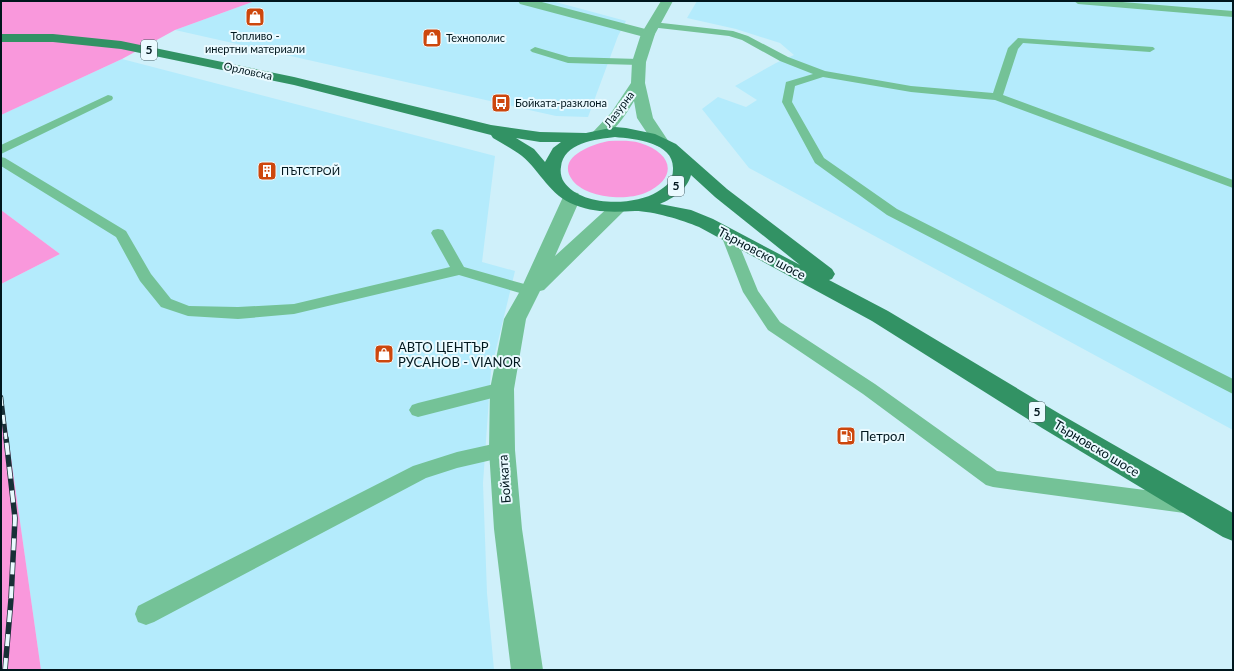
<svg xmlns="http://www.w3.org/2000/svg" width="1234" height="671" font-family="Lato,sans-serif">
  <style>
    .built { fill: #b4ebfc }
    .green { fill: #f998dc }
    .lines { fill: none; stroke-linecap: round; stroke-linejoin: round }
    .service { fill: #74c297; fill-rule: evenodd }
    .minor { fill: #74c297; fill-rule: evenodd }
    .tertiary { fill: #74c297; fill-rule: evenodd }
    .primary { fill: #329264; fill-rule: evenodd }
    .rail-far1-casing { stroke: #172f36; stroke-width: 4.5 }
    .rail-casing { stroke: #172f36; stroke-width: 5.5 }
    .rail-far1 { stroke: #eafaff; stroke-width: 3; stroke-dasharray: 9; stroke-linecap: butt }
    .rail { stroke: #eafaff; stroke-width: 4; stroke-dasharray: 12; stroke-linecap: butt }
    .labels { text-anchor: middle; stroke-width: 4; stroke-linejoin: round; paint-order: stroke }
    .far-poi-label { font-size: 11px; fill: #00161d; stroke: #eafaff; text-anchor: start }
    .far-street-label { font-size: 11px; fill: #00161d; stroke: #eafaff }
    .shield { fill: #eafaff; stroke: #465a61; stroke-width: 1 }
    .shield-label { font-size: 12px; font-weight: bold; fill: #00161d }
    .street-label { font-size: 13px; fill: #00161d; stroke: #eafaff }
    .poi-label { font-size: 13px; fill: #00161d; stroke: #eafaff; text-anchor: start }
  </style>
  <rect width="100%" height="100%" fill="#cff0fa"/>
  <path class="built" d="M255,1H552L626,21L618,36L588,117L556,116L175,30Z
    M697,1H1233V430L749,168L702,109L718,97L746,107L757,100L735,86L776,63L794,55L780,43L736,29L687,18Z
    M122,59L495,156L482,262L515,271L491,370L483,483L487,593L494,670H41L1,387V284L60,254L1,210V115Z"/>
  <path class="green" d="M1,1H255L175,30L122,59L1,115Z
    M609,141C619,141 630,140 640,143C673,153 679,178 645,193C626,201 587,198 573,181C554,157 593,144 609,141Z
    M1,210L60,254L1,284Z
    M1,387L41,670H1Z"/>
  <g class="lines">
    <path class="service" d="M1074,1H1110L1233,11V17L1078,4Z
      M653,22L733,31L748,36L788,57L825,71L911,86L993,93L1008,48L1018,38L1153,47L1155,49L1150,52L1023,43L1018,49L1003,95L1233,180V188L995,100L911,92L823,77L795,86L792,102L824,158L897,209L1233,379V394L887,215L815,163L782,102L786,82L813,74L780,61L742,40L729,36L650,27L648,25L650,23Z
      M535,47L569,57L639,59L644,62L639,65L568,63L532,52L530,50Z
      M108,95L112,96L113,98L112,100L1,154V145Z
      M1,157L5,158L126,231L151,274L171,299L189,306L238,307L294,304L450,267L431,233L433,230L438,229L443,230L464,267L535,287L538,291L535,295L530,296L459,275L294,314L238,319L188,316L161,307L140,281L116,237L1,166Z
      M728,231L733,232L735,235L758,291L780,322L875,384L997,471L1184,495L1191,498L1194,504L1191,510L1184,513L993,487L986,485L863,394L768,330L743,292L721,235L723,232Z
      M502,382L508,384L511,389L508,394L418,417L412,415L409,410L412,405L418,403Z
      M502,442L509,444L511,450L509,456L457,468L426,478L154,622L146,625L138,622L135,614L138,606L413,466L457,452Z"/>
    <path class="minor" d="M518,1H538L653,31L655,34L653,37L648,38L520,4Z"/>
    <path class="tertiary" d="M661,1H673L655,34L646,62L645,83L653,118L669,142L667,145L661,147L655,145L637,118L634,101C626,114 610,142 593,137L591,134L611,113L631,83L632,62L641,34Z
      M572,192L578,193L581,197L555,256L612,204L618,202L624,204L627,208L544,290L540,291L526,319L514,389L515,450L522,529L543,670H511L494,529L489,450L490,389L504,319L520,291L563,197L566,193Z"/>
    <path class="primary" d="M1,34H53L121,41L294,77L491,125L540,132L586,133L615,127L626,128L655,134L676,144L727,189L832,269L835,274L832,279L829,280L888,311L1060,414L1233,513V541L1223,537L1042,428L872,321L699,227C682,220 653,211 635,211C614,212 595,213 575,205C549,195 541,172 522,156C513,149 503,144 493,138L491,135L294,85L121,49L53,42H1ZM615,137C635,139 674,142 673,169C673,181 667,186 657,192C634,206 581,207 564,182C561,178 560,171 561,167C563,143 596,139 615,137ZM516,138L540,142H561L553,148L545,162L534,149ZM691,175L715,197L800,265L713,219L691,210L660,204C673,198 687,190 691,175Z"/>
    <g class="rail-far1-casing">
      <path id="rail-far1" d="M1,397L6,439"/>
    </g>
    <g class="rail-casing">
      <path id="rail" d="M5,670L11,599L15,518L6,438"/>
    </g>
    <use href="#rail-far1" class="rail-far1"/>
    <use href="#rail" class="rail"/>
  </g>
  <defs>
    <g id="shop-square" transform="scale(1)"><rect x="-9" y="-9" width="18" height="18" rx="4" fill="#cd470d" stroke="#eafaff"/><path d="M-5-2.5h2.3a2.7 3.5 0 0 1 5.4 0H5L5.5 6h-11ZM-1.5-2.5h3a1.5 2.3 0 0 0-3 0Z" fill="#fff"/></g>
    <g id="bus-square" transform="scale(1)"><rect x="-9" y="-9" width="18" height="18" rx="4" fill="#cd470d" stroke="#eafaff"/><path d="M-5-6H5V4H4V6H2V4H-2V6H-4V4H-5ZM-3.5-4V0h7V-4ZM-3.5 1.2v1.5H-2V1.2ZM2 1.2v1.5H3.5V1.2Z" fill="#fff"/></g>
    <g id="building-square" transform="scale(1)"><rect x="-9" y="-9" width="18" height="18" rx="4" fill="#cd470d" stroke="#eafaff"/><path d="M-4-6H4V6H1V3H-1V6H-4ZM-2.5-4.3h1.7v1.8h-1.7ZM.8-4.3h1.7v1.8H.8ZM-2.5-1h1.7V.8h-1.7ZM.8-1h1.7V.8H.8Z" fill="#fff"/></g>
    <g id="fuel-square" transform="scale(1)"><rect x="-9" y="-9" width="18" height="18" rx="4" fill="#cd470d" stroke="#eafaff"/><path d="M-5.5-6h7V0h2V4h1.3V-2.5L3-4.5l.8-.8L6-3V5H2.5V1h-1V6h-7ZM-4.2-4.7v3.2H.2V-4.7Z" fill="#fff"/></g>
  </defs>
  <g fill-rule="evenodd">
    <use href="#shop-square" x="255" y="17"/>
    <use href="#shop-square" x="432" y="38"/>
    <use href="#bus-square" x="501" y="103"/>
    <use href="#building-square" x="267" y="171"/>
    <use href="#shop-square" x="384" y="354"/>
    <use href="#fuel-square" x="846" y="436"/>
  </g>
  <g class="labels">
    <g class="far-poi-label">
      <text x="255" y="40" text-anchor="middle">Топливо -<tspan x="255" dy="13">инертни материали</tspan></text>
      <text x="446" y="42">Технополис</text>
      <text x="515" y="107">Бойката-разклона</text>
      <text x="281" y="175">ПЪТСТРОЙ</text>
    </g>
    <g class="far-street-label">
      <text transform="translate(248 71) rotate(12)" y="4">Орловска</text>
      <text transform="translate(619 109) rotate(-53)" y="4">Лазурна</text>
    </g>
    <g class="shield">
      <rect x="141" y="40" width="16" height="20" rx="3"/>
      <rect x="668" y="176" width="16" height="20" rx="3"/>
      <rect x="1029" y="402" width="16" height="20" rx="3"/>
    </g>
    <g class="shield-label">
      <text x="149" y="54">5</text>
      <text x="676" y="190">5</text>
      <text x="1037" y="416">5</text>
    </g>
    <g class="street-label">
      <text transform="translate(762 253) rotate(28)" y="5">Търновско шосе</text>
      <text transform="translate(1097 448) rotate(31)" y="5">Търновско шосе</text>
      <text transform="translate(504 479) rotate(-94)" y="5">Бойката</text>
    </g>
    <g class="poi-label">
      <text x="398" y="352">АВТО ЦЕНТЪР<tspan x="398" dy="15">РУСАНОВ - VIANOR</tspan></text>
      <text x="860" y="441">Петрол</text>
    </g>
  </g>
  <rect width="1234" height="671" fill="none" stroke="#00161d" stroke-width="4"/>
</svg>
